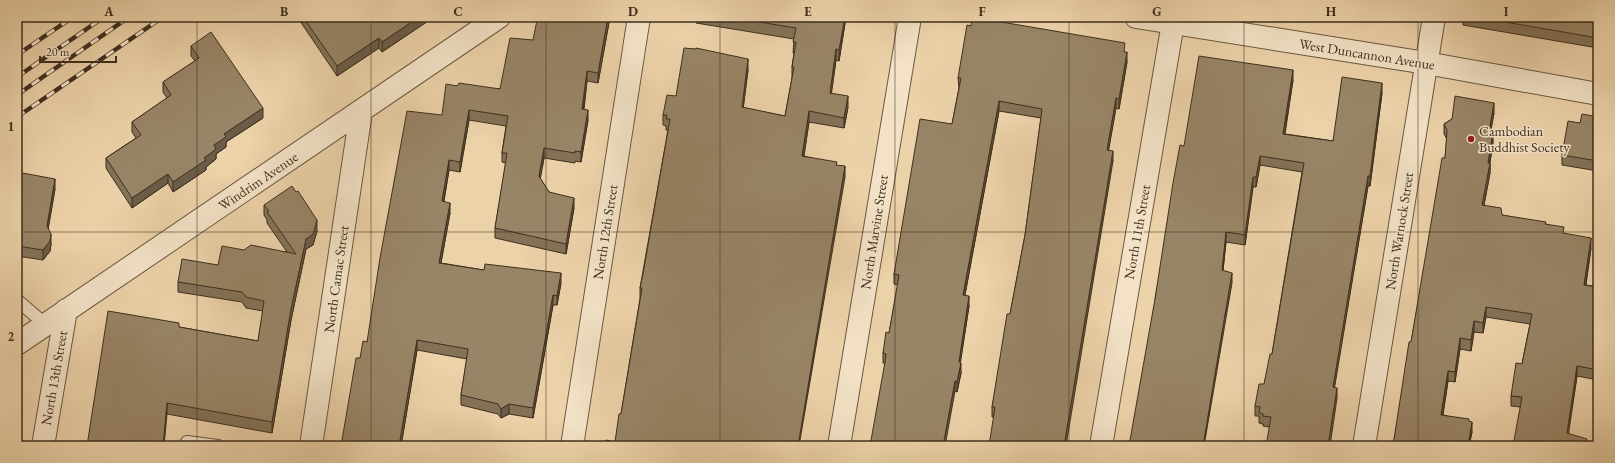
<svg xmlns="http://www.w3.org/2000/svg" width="1615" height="463" font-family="'EB Garamond',serif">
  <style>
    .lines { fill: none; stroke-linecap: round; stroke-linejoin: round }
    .lane-casing { stroke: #6a5840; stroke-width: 14 }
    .street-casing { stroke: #6a5840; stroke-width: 24 }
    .lane { stroke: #f3e2c7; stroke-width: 12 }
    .street { stroke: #f3e2c7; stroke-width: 22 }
    .rail-casing { stroke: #3e2f1d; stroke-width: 4.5 }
    .rail { stroke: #f3e2c7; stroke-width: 3; stroke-dasharray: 9; stroke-linecap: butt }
    .wall { fill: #837258; stroke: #3e2f1d }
    .shaded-wall { fill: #6a5c47; stroke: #3e2f1d }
    .building { fill: #988466; stroke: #3e2f1d }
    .grid { fill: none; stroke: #3e2f1d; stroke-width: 1; stroke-opacity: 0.55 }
    .poi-dot { fill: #8f2418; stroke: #f3e2c7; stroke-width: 1.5 }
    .labels { text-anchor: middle; stroke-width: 3; stroke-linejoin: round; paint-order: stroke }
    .street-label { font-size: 14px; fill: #3e2f1d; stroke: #f3e2c7 }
    .poi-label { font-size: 14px; fill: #3e2f1d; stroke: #f3e2c7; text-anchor: start }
    .neatline { fill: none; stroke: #3e2f1d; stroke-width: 1.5 }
    .grid-label { font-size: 13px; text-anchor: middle; font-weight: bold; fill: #3e2f1d }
  </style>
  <rect width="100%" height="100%" fill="#ecd2a9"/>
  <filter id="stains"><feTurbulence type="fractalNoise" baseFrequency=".005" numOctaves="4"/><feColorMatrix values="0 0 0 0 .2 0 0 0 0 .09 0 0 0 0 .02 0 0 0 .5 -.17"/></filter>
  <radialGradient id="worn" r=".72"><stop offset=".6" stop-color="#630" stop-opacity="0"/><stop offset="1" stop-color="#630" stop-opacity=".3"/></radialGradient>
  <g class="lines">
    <g class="lane-casing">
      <path id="lane" d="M17,300L46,325
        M187,442L218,446"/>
    </g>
    <g class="street-casing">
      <path id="street" d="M1136,17L1426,63L1598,94
        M17,344L499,17
        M43,446L66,310
        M311,446L361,112
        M572,446L639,17
        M839,446L910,17
        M1101,446L1174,17
        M1364,446L1434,17"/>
    </g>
    <use href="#lane" class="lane"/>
    <use href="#street" class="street"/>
    <g class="rail-casing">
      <path id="rail" d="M17,55L73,17
        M17,77L104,17
        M17,95L129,17
        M17,117L163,17"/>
    </g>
    <use href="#rail" class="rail"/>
  </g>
  <path class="wall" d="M300,17H434L382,52L379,48L337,76L300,21Z
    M610,17L598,83L587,81L584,110L588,120L581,162L575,161V163L544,158L540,178L549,192L574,208L566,254L495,238V228L506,163L502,162V153L506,126L469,120L460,172L449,170L444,201L450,213L441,263L561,283L557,305H553L533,418L509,414L501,418L498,414L461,405V395L467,359L417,350L401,446H341L360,358L367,342L442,115L457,86L500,89L533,40L556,22Z
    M696,17H846L839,61L836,60L831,94L848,107L844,128L809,122L804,156L837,165L845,177L615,442L621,414L640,299V288L668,130H666V126L663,125V115L676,96L748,70L743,108L785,116L792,78V67L794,53H793L794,39L696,23Z
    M1463,17H1598V48L1463,25Z
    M191,46L263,118L226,142V147L216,154V159L206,167V170L173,192L168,183L132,208L106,168V158L136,138L132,132V122L167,98L163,92V82L195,61L191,56Z
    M1125,52L1127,62L1119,109L1116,108L1108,150L1113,161L993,417H992V407L1010,314L1025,235L1041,118L999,111L965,295L969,306L960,363L961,373L957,392L883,363V353L889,333L898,285L894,284V274L952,124L959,88L958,78Z
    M1293,80L1285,134L1333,141L1382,93L1370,186H1368L1334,387L1337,398L1269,427L1263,426V424L1259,423V416H1255V406L1264,384L1272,354L1302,172L1260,165L1256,187H1253L1245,245L1226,242L1223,270L1232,283L1155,299L1184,146Z
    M1494,113L1491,128L1493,142L1490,163V173L1484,205L1502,215L1546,224L1591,248L1586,285L1598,287V380L1577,376L1568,434L1587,446L1520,407L1511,406V396L1522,364L1530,324L1486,317L1483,333L1474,332L1471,351L1460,349L1455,382L1448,381L1443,415L1469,421L1472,432L1469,446H1393L1411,342L1445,158L1447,139L1444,134V124L1452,119Z
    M1598,117V171L1562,165V155L1580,123Z
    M17,172L55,189L48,228L51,244L50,251L43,260L17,256Z
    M264,205L317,231L313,245L306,249L291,320L272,433L167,414L87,446L179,327L258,341L263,311L246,308L242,302L178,292V282L218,265L244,250L287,252L267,223V220L264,215Z"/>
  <path class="shaded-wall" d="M419,17H434L382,52V42Z
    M608,17H610L598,83V73Z
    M845,17H846L839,61V50Z
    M379,38V48L337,76V66Z
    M836,49V60L830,104V93Z
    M1127,52V62L1119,109V99Z
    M748,59V70L742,118V107Z
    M1293,70V80L1283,144V134Z
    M587,71V81L582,119V109Z
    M1382,83V93L1370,186V176Z
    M848,96V107L844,128V118Z
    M1116,98V108L1107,160V150Z
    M999,101V111L963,305V295Z
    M1494,103V113L1490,136V126Z
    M263,108V118L226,142V147L216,154V159L206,167V170L173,192V182L204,158L214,145L224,134Z
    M469,110V120L460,172V162Z
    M588,110V120L581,162V152Z
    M809,111V122L802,167V156Z
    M1493,131V142L1488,173V163Z
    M544,148V158L539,186V176Z
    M1113,151V161L1066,446H1064Z
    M1260,156V165L1256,187V177Z
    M449,160V170L442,211V201Z
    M1490,163V173L1482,215V205Z
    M845,166V177L799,446H798Z
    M168,174V183L132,208V198Z
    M1368,176V186L1333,397V387Z
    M1253,177V187L1245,245V235Z
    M55,179V189L47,236V226Z
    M574,198V208L566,254V244Z
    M450,203V213L439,273V263Z
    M317,220V231L313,245L306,249L291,320L272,433V422L291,309L306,239Z
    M1226,232V242L1222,280V270Z
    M51,234V244L50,251L43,260V250Z
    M1591,238V248L1584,295V285Z
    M561,273V283L557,305V296Z
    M1232,273V283L1204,446H1203Z
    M553,295V305L533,418V408Z
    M969,296V306L959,372V362Z
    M1486,307V317L1483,333V323Z
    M1474,321V332L1471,351V340Z
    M1460,338V349L1455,382V372Z
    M417,340V350L401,446H399Z
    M961,363V373L957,392V382Z
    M1577,366V376L1567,444V433Z
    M1448,371V381L1441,425V415Z
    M955,381V391L945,446H943Z
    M1337,388V398L1330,446H1328Z
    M167,403V414L164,446H163Z
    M509,404V414L501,418V409Z
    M1472,422V432L1469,446H1468Z"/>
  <path class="building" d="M303,17H419L382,42L379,38L337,66Z
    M557,17H608L598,73L587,71L582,109L588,110L581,152L575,151V153L544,148L539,176L549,192L574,198L566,244L495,228L507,153H502L508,116L469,110L460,162L449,160L442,201L450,203L439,263L484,270L485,264L561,273L557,296L553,295L533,408L509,404L501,409L498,404L461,395L468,349L417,340L399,446H341L356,358H360L363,341L367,342L380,258L407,111L442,115L446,84L457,86L459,83L500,89L510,38L533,40L537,20L556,22Z
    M728,17H845L839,50L836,49L830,93L848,96L844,118L809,111L802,156L837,162L836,165L845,166L798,446H605L606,440L615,442L619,414H621L642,288H640L643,274L670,119H666L667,115H663L667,95L676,96L684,48L696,49V48L748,59L742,107L785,116L794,67H792L796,42H793L796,28Z
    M972,17L1125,43L1124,52H1127L1119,99L1116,98L1107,150L1113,151L1064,446H989L995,407H992L1007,314H1010L1025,235L1042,109L999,101L963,295L969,296L959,362L961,363L957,382L955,381L943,446H870L885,362L886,354L883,353L886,332L889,333L899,275L894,274L920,119L952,124L961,78H958L967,25L971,26Z
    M1476,17H1598V38Z
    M211,32L263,108L224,134L226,137L214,145L216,149L204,158L206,160L173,182L168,174L132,198L106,158L141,135L132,122L171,95L163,82L199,58L191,46Z
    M1199,56L1293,70L1283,134L1333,141L1342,77L1382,83L1370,176H1368L1333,387L1337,388L1328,446H1266L1271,417L1263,416V414L1259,413L1260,407L1255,406L1259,384H1264L1270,354H1272L1304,163L1260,156L1256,177H1253L1245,235L1226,232L1222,270L1232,273L1203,446H1129L1155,299L1173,183L1180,145L1184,146Z
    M1455,96L1494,103L1490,126L1493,131L1488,163H1490L1482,205L1501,208L1502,215L1546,222L1545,224L1564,227L1563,233L1591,238L1584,285L1598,287V370L1577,366L1567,433L1587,439L1585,446H1513L1522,397L1511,396L1516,363L1522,364L1532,314L1486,307L1483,323L1474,321L1471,340L1460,338L1455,372L1448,371L1441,415L1469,419V421L1472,422L1468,446H1393L1409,342H1411L1442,158H1445L1447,130L1444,124L1452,119Z
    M1582,114L1598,117V161L1562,155L1568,121L1580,123Z
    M17,172L55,179L47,226L51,234L50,241L43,250L17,246Z
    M292,186L296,192L298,191L317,220L313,234L306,239L291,309L272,422L167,403L163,446H87L108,311L179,323V327L258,341L264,301L246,297L242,292L178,282L182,259L218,265L222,246L244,250L251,245L296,254L267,212L269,211L264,205Z"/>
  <path class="grid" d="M197,17V446M371,17V446M546,17V446M720,17V446M895,17V446M1069,17V446M1244,17V446M1418,17V446M17,232H1598"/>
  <circle class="poi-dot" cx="1471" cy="139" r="4"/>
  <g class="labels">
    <g class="street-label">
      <text transform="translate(1367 54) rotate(9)" y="5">West Duncannon Avenue</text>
      <text transform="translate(258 181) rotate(-34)" y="5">Windrim Avenue</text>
      <text transform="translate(1399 231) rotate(-81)" y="5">North Warnock Street</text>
      <text transform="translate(605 232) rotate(-81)" y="5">North 12th Street</text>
      <text transform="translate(874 232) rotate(-81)" y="5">North Marvine Street</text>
      <text transform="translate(1137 232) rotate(-80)" y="5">North 11th Street</text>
      <text transform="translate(336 279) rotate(-82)" y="5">North Camac Street</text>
      <text transform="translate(54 378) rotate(-80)" y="5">North 13th Street</text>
    </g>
    <g class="poi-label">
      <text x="1479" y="136">Cambodian<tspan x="1479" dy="16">Buddhist Society</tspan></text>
    </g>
  </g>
  <rect width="1615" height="463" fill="none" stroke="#ecd2a9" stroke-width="44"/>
  <path d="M40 56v6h76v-6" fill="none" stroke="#3e2f1d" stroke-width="2"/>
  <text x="46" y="56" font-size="12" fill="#3e2f1d" stroke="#f3e2c7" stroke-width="3" paint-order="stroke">20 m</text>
  <rect x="22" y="22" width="1571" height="419" class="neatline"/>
  <g class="grid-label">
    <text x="109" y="16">A</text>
    <text x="284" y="16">B</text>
    <text x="458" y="16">C</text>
    <text x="633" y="16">D</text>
    <text x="808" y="16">E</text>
    <text x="982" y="16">F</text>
    <text x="1157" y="16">G</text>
    <text x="1331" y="16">H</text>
    <text x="1506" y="16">I</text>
    <text x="11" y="131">1</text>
    <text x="11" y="341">2</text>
  </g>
  <rect width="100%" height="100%" filter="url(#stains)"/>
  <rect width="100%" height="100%" fill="url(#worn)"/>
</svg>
